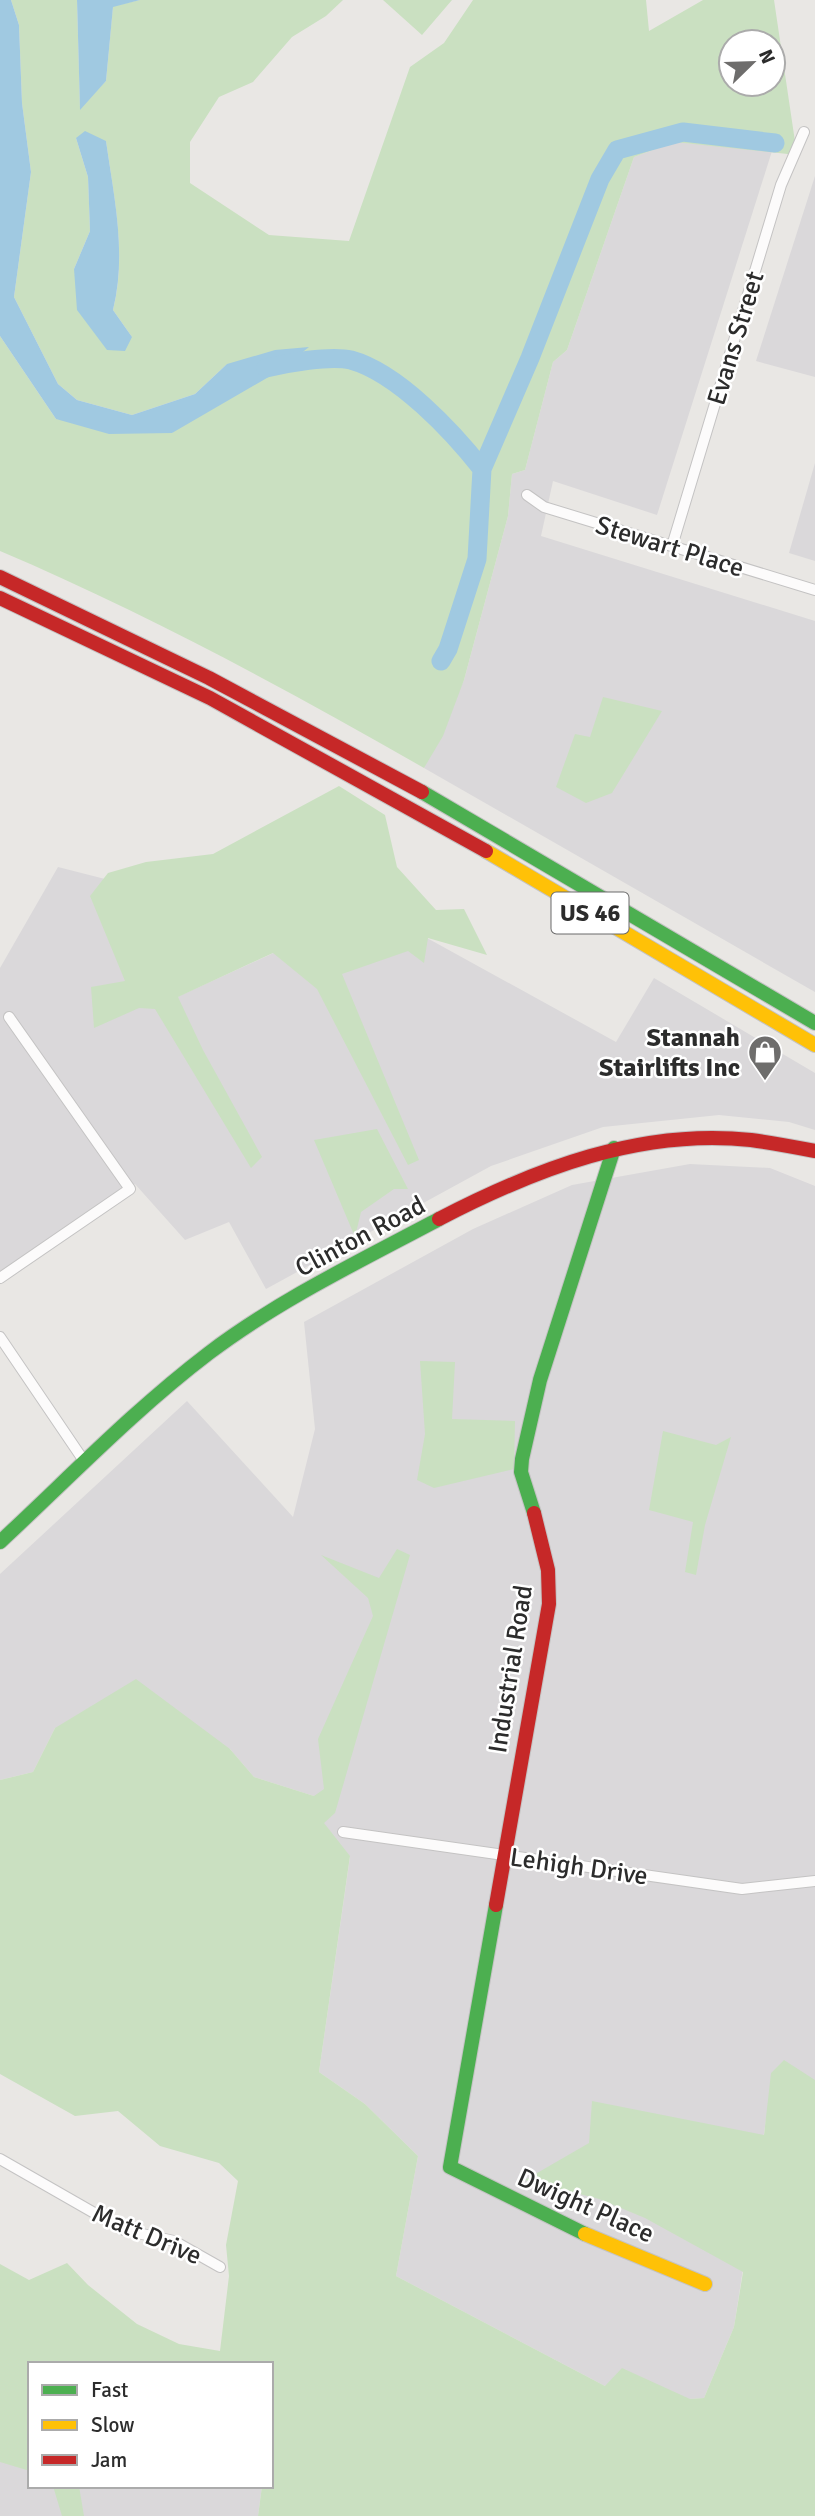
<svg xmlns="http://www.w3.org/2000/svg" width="815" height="2516" font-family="Signika,sans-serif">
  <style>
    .industrial { fill: #dad8da }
    .green { fill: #cae0c1; fill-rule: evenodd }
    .water { fill: #a0c9e1 }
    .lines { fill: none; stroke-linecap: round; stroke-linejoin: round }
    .river { stroke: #a0c9e1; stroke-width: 19 }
    .street-casing { stroke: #c4c3c3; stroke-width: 12 }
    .fast-casing { stroke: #c4c3c3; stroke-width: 16 }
    .slow-casing { stroke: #c4c3c3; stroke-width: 16 }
    .jam-casing { stroke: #c4c3c3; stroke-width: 16 }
    .street { stroke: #fcfbfb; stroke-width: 10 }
    .fast { stroke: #4caf50; stroke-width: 14 }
    .slow { stroke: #ffc107; stroke-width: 14 }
    .jam { stroke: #c62828; stroke-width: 14 }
    .labels { text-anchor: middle; stroke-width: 5; stroke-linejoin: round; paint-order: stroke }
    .shield { fill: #fff; stroke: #6b6b6b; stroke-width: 2 }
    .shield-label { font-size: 24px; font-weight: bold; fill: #2c2c2c }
    .street-label { font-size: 26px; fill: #2c2c2c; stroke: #fff }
    .poi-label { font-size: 26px; font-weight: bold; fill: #2c2c2c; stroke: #fff; text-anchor: end }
  </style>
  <rect width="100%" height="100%" fill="#e9e7e4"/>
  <path class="industrial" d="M674,142L772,151L657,515L553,481L541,536L815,621V992L424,768L464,680L508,516L512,474L525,470L553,362L567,350L634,157Z
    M815,176V377L756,361Z
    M815,463V561L789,553Z
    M58,867L105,879L164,1003L278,951L427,938L616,1042L654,978L815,1073V1130L789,1122L719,1115L603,1127L491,1166L266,1289L229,1222L185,1240L135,1184L0,1279V968Z
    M690,1164L770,1168L815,1186V2081L766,2120L734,2327L704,2398L690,2399L605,2386L396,2276L418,2156L365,2104L319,2072L350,1857L316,1814L314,1796L254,1777L230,1749L55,1728L33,1772L0,1780V1574L187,1401L293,1517L315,1429L304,1322L473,1229L572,1185Z
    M0,2456L30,2462V2486H262L258,2516H0Z"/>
  <path class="green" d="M11,0H77L80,108L106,81L113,6L140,0H343L326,16L292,37L253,82L219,97L190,142V183L269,235L349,241L410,67L444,43L473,0H646L649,31L703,0H774L797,155L674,142L634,157L567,350L553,362L525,470L512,474L508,516L464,680L443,736L424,768C286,689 146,613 0,551V336L56,419L172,433L227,364L195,394L132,415L77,400L58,384L14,297L31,172L22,103L19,25ZM731,42H773V84H731ZM76,138L106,141C114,197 127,255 113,310L132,337L74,269L90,231L88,177Z
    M383,0H452L422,35Z
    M603,697L662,711L612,793L586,803L556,787L575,734L590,737Z
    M339,786L385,815L397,867L436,910L464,909L487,955L428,938L424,963L408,951L342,974L419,1160L408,1165L317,989L273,953L178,997L203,1050L262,1157L251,1168L155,1009L139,1008L94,1028L91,987L125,981L90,896L108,873L146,862L213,854Z
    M377,1129L408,1189H394L361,1212L355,1237L314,1140Z
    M420,1361L455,1362L452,1419L515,1421L514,1469L434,1488L417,1480L425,1434Z
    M663,1431L716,1445L731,1437L705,1525L696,1575L685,1572L693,1522L649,1510Z
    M397,1549L410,1555L335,1813L324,1823L350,1856L319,2072L365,2104L418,2156L396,2276L605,2386L622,2368L690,2399L704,2398L734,2327L743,2272L645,2218L599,2199L525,2180L589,2143L592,2101L764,2135L771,2073L784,2060L815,2080V2516H258L262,2486H271V2364H30V2471L0,2462V2264L29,2280L67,2263L88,2285L137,2324L179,2344L220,2351L229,2276L226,2245L238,2181L219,2163L160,2146L118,2111L75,2116L0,2074V1780L33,1772L55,1728L136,1679L230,1749L254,1777L314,1796L324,1789L318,1739L373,1616L368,1598L321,1555L379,1578Z
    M53,2486H79L84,2516H62Z"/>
  <path class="water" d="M0,0H11L19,25L22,103L31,172L14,297L58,384L77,400L132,415L195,394L227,364L275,350L309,347L279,371L172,433L109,434L56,419L0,336Z
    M77,0H140L113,7L106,81L80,110Z
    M85,131L106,141C114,197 127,254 113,310L132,337L125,351L107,350L77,310L74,269L90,231L88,177L76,138Z"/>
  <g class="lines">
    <path class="river" d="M266,368C287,363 330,355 351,360C398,373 453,432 482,469L530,358L600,179L617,150L683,132L775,143
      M441,661L448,649L477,559L482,469"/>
    <g class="street-casing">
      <path id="street" d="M527,495L544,507L815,590
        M672,546L781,185L804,132
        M0,1278L130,1189L9,1017
        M0,1337L84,1461
        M343,1832L742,1889L815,1881
        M0,2159L124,2230L174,2241L220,2267"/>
    </g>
    <g class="fast-casing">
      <path id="fast" d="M422,792L815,1023
        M534,1513L521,1472L522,1459L540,1380L614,1148
        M0,1542C69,1478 134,1410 209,1353C279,1300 362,1260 439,1219
        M496,1905L450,2167L585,2234"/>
    </g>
    <g class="slow-casing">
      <path id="slow" d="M486,851L815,1045
        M585,2234L705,2284"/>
    </g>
    <g class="jam-casing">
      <path id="jam" d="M0,577L209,678L422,792
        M0,598L210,698L486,851
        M439,1219C535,1169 641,1128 751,1140C773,1143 794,1147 815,1151
        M496,1905L549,1604L548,1570L534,1513"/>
    </g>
    <use href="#street" class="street"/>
    <use href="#fast" class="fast"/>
    <use href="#slow" class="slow"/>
    <use href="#jam" class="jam"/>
  </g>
  <defs>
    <g id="shop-pin" transform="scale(1.75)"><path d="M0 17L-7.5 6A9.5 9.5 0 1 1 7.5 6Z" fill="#6e6d6c" stroke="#fff"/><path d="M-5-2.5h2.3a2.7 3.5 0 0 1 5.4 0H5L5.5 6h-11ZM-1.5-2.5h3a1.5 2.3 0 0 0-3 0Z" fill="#fff"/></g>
  </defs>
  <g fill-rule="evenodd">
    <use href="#shop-pin" x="765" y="1052"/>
  </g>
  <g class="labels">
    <rect class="shield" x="551.5" y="892.5" width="77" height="41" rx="5"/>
    <g class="shield-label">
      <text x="590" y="921">US 46</text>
    </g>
    <g class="street-label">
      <text transform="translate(735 338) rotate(-73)" y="9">Evans Street</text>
      <text transform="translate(670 546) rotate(17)" y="9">Stewart Place</text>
      <text transform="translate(360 1236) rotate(-28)" y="9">Clinton Road</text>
      <text transform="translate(510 1669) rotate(-81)" y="9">Industrial Road</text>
      <text transform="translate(579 1866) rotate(8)" y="9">Lehigh Drive</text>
      <text transform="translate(586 2205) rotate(24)" y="9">Dwight Place</text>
      <text transform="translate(147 2234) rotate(23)" y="9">Matt Drive</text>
    </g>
    <g class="poi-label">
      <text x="740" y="1046">Stannah<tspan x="740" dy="30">Stairlifts Inc</tspan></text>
    </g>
  </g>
  <rect x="28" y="2362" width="245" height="126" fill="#ffffff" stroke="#ababab" stroke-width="2"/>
  <rect x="42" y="2385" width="35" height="10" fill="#4caf50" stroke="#ababab" stroke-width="2"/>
  <text x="91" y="2397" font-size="21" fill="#2c2c2c">Fast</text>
  <rect x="42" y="2420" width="35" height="10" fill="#ffc107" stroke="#ababab" stroke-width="2"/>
  <text x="91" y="2432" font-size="21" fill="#2c2c2c">Slow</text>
  <rect x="42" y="2455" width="35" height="10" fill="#c62828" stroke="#ababab" stroke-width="2"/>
  <text x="91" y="2467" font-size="21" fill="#2c2c2c">Jam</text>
  <g transform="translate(752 63) rotate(67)"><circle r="33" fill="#ffffff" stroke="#ababab" stroke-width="2"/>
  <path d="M0-5L12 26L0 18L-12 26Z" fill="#6e6d6c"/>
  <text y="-10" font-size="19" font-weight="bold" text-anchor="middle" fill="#2c2c2c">N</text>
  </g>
</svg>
